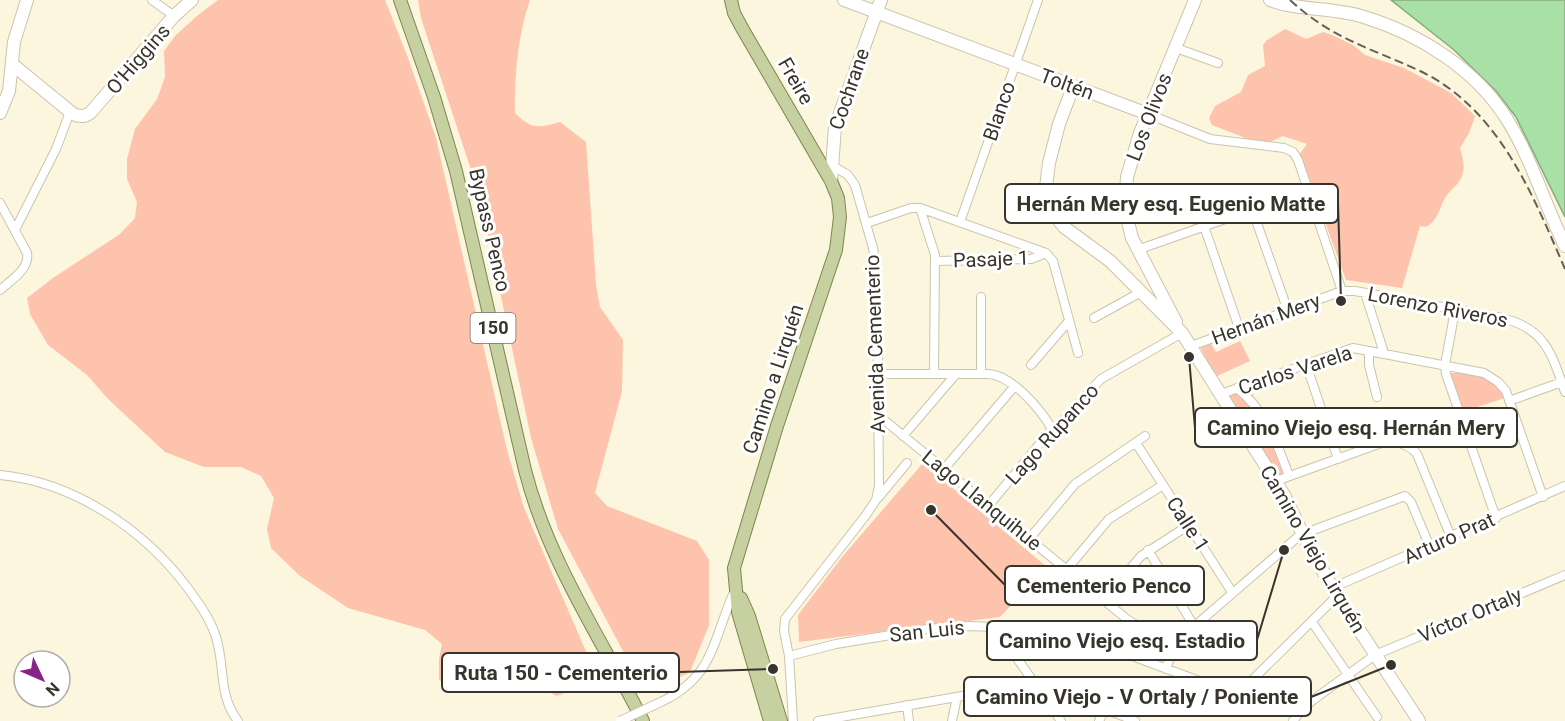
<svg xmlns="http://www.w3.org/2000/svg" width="1565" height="721" font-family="Roboto,sans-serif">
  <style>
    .green { fill: #fec3ac }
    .water { fill: #a9e0a6; stroke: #87ac81; stroke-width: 1.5 }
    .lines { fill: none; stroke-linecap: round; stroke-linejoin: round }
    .street-casing { stroke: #cbc4ad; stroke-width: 10 }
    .secondary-casing { stroke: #cbc4ad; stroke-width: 14 }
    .primary-casing { stroke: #7d854f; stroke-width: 14 }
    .street { stroke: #fff; stroke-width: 8 }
    .secondary { stroke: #fff; stroke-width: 12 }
    .primary { stroke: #c7d0a1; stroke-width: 12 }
    .rail { stroke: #646054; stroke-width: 2; stroke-dasharray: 9 4.5; stroke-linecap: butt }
    .street-bridge-casing { stroke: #cbc4ad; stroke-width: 10; stroke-linecap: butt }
    .street-bridge { stroke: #fff; stroke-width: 8 }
    .labels { text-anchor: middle; stroke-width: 6; stroke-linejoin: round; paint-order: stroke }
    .shield { fill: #fff; stroke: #73716b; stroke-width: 1.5 }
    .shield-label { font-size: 18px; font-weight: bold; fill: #37342b }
    .street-label { font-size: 20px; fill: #37342b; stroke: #fff }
    .leader { fill: none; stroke: #37342b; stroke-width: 2 }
    .callout-dot { fill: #37342b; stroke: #fff; stroke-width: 2 }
    .callout { fill: #fff; stroke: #37342b; stroke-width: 2 }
    .callout-label { font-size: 21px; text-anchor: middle; font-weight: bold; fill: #37342b }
  </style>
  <rect width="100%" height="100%" fill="#fdf6de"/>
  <path class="green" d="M218,0H385L408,58L436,138L507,450L524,508L597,677L581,686L557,696C533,685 508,657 480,668C469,672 458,681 447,687L439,680V659L442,644L425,630L348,608L300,576L271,548L267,529L274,498L261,476L241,467H204L165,452L108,399L87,375L48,345L30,314L27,298L53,278L120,234L135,218L137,202L127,179V159L135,129L157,99L165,77L164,51L175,36L198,15Z
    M418,0H530C518,33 514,78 515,113C532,130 538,128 560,122L586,142L596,285L600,307L623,340L622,391L595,493L607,506L697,541L709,560V625L690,672L654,690L640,683L558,529L531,438L480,197L421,18Z
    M1285,29L1306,39L1323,32L1332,35L1353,45L1365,55L1404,68L1451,93L1475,116L1469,133L1460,148C1462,156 1465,164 1463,172C1461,183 1453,187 1447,195C1439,206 1440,219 1426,227L1420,226L1402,288L1346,280L1307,172L1298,156L1307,144L1283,136L1263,145L1212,125L1209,118L1215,106L1241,92L1248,75L1265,66L1263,45L1267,40Z
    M1198,205L1238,210L1193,226Z
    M1240,341L1250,361L1215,377L1200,346L1210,342L1216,352Z
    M1449,373C1476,373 1492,371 1505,398L1461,412Z
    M1250,388L1286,474L1279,477L1228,394Z
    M923,463L1047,567L1000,617L799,642L798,615L842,557Z"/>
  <path class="water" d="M1391,0H1565V217L1516,117L1496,91L1454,50Z"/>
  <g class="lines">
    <g class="street-casing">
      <path id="street" d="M152,0L174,16
        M1176,48L1218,63
        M1148,114L1210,139L1284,148L1293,152L1298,160L1342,291
        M1193,198L1252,209L1288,311
        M0,203L27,253C30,269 11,280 0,290
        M920,208L935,255L934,374
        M960,222L1038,0
        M867,223L911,208H920L1046,253L1053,261L1078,353
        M1204,226L1239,328
        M15,230L56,149L70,112
        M1137,250L1308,190
        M935,261L1031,259L1046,253
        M1365,293L1384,353
        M981,297V374
        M1455,310L1445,365L1446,374L1496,518
        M1094,318L1141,292
        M1191,346L1342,291H1355L1502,318C1545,328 1552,354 1565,392
        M1369,351V365L1377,397
        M1306,364L1338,459
        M1031,365L1069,321
        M878,374H989C1013,376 1041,410 1052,429
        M1237,388C1266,411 1277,443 1289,476
        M1221,394L1353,348L1484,373L1498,382L1506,391L1543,497
        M1509,401L1562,382
        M878,415L1128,620L1145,630L1175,643
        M903,436L956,374
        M1136,443L1232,592
        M944,469L1014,387
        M0,475C74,482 143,529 187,587C198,602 209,617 215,634C226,664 217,694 238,721
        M1276,481L1384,442C1395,440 1410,445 1417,454L1451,537
        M878,498L907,463
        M989,505L1052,429L1061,423L1101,379L1182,333
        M1029,539L1075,484L1145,436
        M1148,550L1194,626
        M1067,569L1109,519L1163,485
        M1332,588L1565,486
        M1104,600L1141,556L1189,525
        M1312,622L1377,717
        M995,627L1061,721
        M789,656L836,644L927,629L969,626L995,627L1092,641L1237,695L1337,596
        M1166,669L1175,643L1300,535L1405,496L1411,502L1430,547
        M663,701C716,675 713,637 735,590
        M907,705L909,721
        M1113,712L1135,721
        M793,721L789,656L784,631L785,619L866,515L876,500L879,486L877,272L873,248L855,185L848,175L831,165
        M818,721L974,694
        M952,721L957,697
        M1099,721L1103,713
        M1293,721L1303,708L1313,700L1375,655L1565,575"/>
    </g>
    <g class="secondary-casing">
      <path id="secondary" d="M844,0L1148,114
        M1270,0C1299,11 1333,7 1364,17C1420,34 1477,70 1508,121C1532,160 1545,205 1565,246
        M12,64L73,114C80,117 86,117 91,112L174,16L192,0
        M1073,87L1059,124L1049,163L1046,187L1050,209L1064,227L1110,261L1182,333L1284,495L1306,541L1337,596L1419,721
        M0,113L9,91L14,42L27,0
        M831,181L835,127L881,0
        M1176,322L1132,238L1128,222L1126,190L1127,177L1140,133L1195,0"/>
    </g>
    <g class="primary-casing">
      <path id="primary" d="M400,0L434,97L456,171L525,470C548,561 601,638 643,721
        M731,0L734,13L742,28L831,181L838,198L840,217L836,250L777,426L734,568L738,612L770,721
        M741,598L749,616L781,721"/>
    </g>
    <use href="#street" class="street"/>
    <use href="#secondary" class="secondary"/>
    <use href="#primary" class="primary"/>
    <path class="rail" d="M1290,0C1331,38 1370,48 1418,70C1498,107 1532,193 1565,269"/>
    <g class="street-bridge-casing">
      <path id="street-bridge" d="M620,721L663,701"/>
    </g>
    <use href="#street-bridge" class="street-bridge"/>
  </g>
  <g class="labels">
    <rect class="shield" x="470.5" y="313" width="45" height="30" rx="4.5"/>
    <g class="shield-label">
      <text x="493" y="334">150</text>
    </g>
    <g class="street-label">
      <text transform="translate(138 59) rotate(-49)" y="7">O'Higgins</text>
      <text transform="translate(796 81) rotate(60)" y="7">Freire</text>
      <text transform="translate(1067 84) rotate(20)" y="7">Toltén</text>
      <text transform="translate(849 89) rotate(-71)" y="7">Cochrane</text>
      <text transform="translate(999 111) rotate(-71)" y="7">Blanco</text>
      <text transform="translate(1149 117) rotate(-69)" y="7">Los Olivos</text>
      <text transform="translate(490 230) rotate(77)" y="7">Bypass Penco</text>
      <text transform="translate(991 259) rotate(-2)" y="7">Pasaje 1</text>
      <text transform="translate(1438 307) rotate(11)" y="7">Lorenzo Riveros</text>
      <text transform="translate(1266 319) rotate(-20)" y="7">Hernán Mery</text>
      <text transform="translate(875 344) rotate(-92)" y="7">Avenida Cementerio</text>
      <text transform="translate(1295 370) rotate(-18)" y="7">Carlos Varela</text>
      <text transform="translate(773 379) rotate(-72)" y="7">Camino a Lirquén</text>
      <text transform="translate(1052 434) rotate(-48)" y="7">Lago Rupanco</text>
      <text transform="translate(982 500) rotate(39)" y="7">Lago Llanquihue</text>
      <text transform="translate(1188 524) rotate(57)" y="7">Calle 1</text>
      <text transform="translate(1449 538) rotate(-24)" y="7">Arturo Prat</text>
      <text transform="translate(1313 549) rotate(60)" y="7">Camino Viejo Lirquén</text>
      <text transform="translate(1470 615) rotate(-23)" y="7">Víctor Ortaly</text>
      <text transform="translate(927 631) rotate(-6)" y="7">San Luis</text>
    </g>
  </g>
  <path class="leader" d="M1341 301L1338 203M1189 357L1195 428M931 510L1005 585M1284 550L1257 640M773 669L679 672M1391 665L1311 697"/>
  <g class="callout-dot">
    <circle cx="1341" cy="301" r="6"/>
    <circle cx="1189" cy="357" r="6"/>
    <circle cx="931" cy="510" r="6"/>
    <circle cx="1284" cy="550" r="6"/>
    <circle cx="773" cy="669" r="6"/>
    <circle cx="1391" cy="665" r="6"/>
  </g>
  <g class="callout">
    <rect x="1005" y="184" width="333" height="39" rx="6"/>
    <rect x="1195" y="408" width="322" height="39" rx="6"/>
    <rect x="1005" y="566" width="199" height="39" rx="6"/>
    <rect x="987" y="621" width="270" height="39" rx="6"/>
    <rect x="442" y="653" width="237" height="39" rx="6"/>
    <rect x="964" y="677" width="347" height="39" rx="6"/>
  </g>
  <g class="callout-label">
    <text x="1171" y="211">Hernán Mery esq. Eugenio Matte</text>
    <text x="1356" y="435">Camino Viejo esq. Hernán Mery</text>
    <text x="1104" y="593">Cementerio Penco</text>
    <text x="1122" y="648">Camino Viejo esq. Estadio</text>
    <text x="561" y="680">Ruta 150 - Cementerio</text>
    <text x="1137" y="704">Camino Viejo - V Ortaly / Poniente</text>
  </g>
  <g transform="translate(42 679) rotate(134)"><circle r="28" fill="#ffffff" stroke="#afaeaa" stroke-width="1.5"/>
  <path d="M0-4.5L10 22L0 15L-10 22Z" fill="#882188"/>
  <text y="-9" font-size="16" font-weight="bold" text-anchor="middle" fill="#37342b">N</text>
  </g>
</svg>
